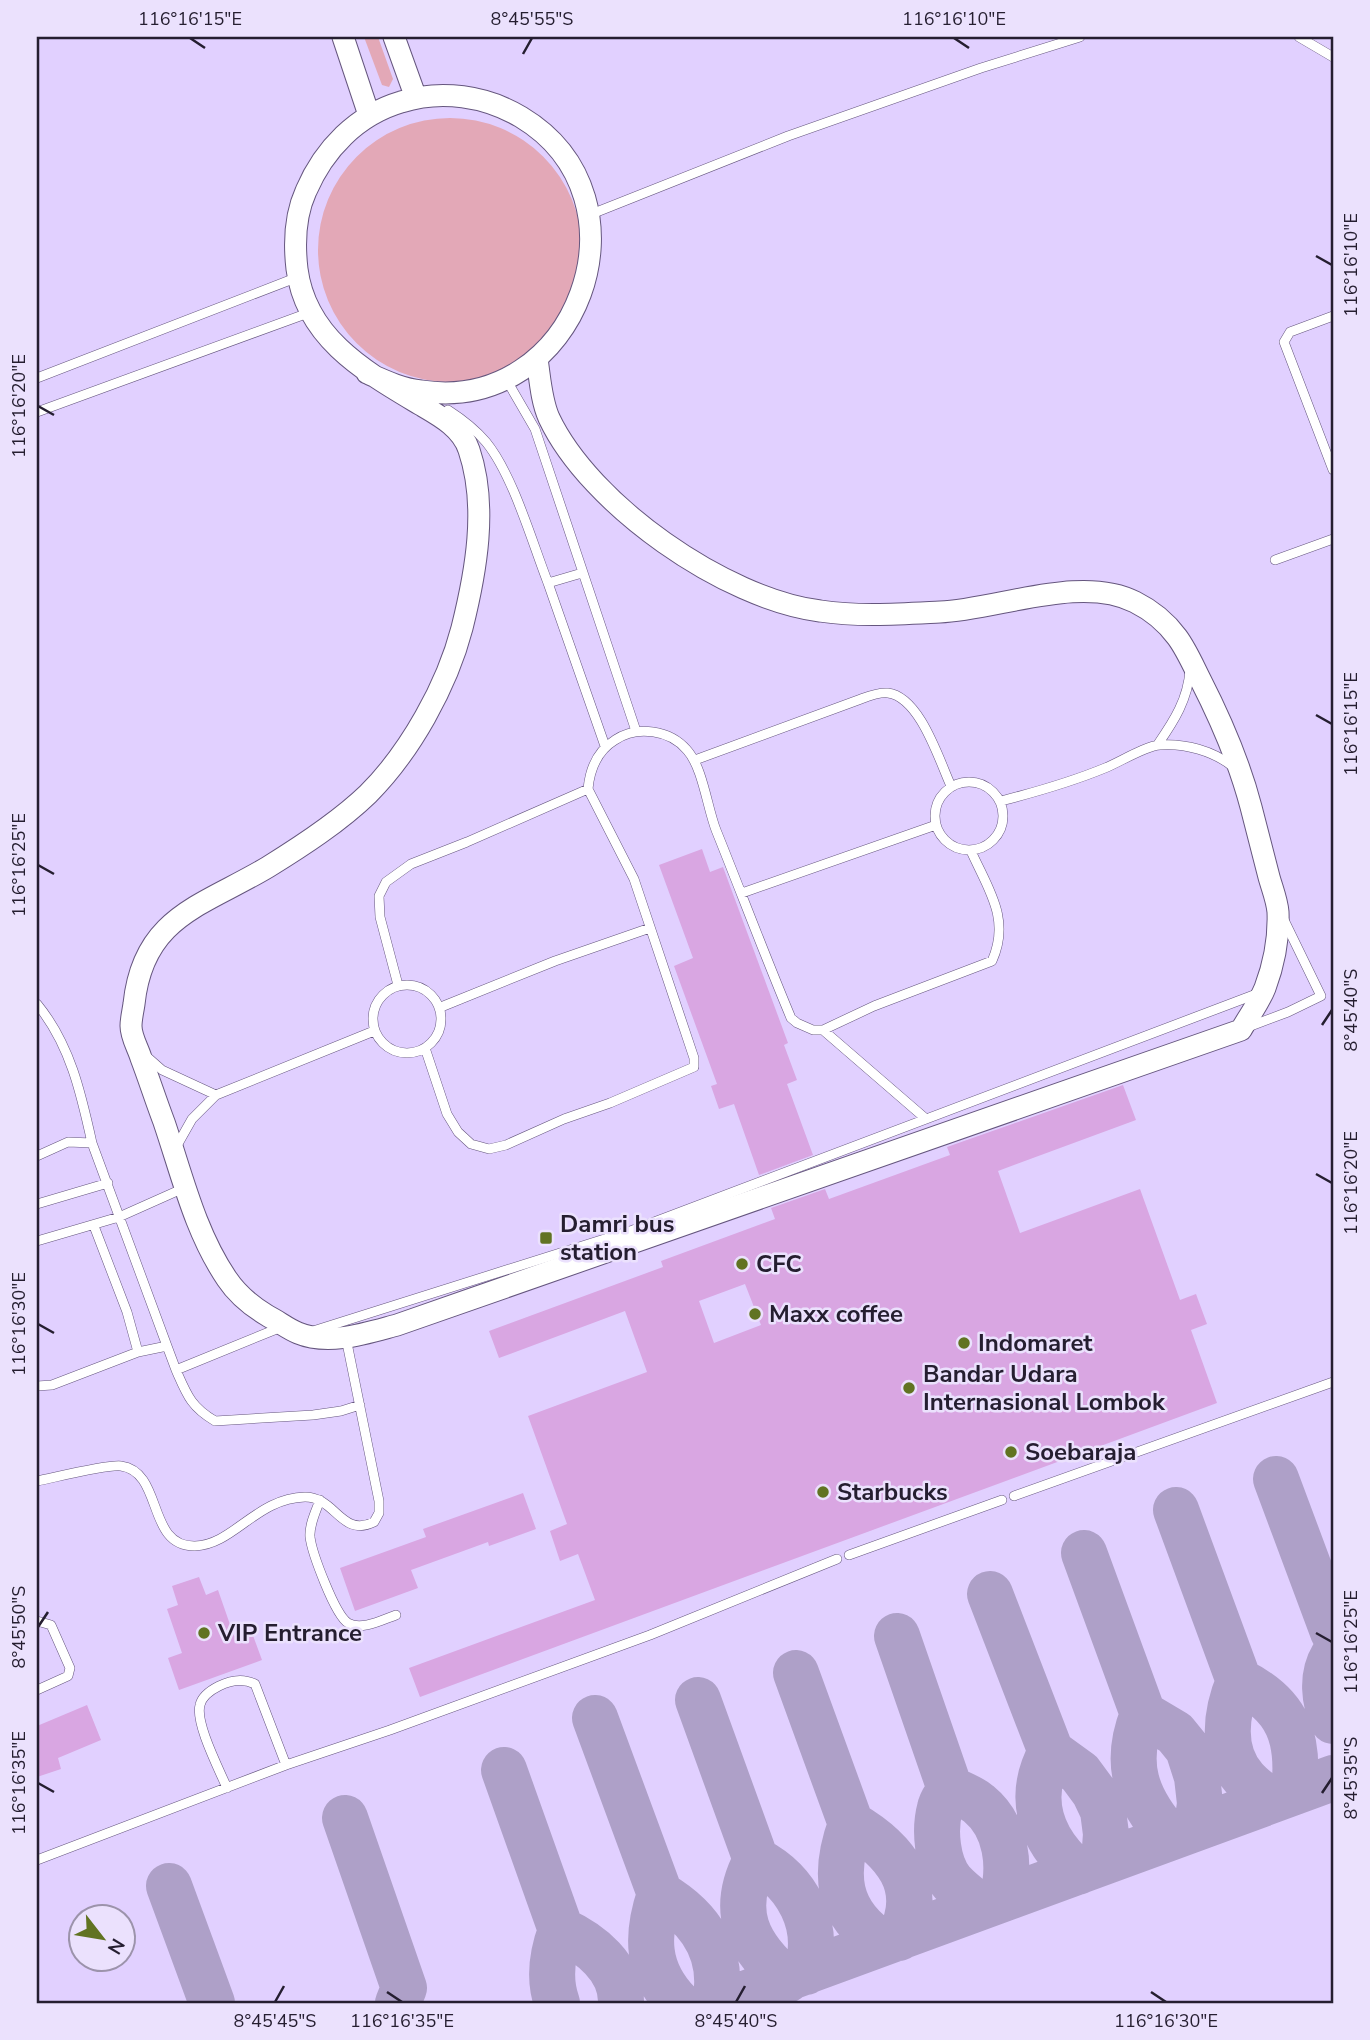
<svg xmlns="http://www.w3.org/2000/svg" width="1370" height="2040" font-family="'Nunito Sans',sans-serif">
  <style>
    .green { fill: #e3a8b7 }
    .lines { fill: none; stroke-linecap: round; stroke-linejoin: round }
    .taxiway { stroke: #aea0c8; stroke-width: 46 }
    .building { fill: #d9a6e2; fill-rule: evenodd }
    .service-casing { stroke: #65567e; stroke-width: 10 }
    .tertiary-casing { stroke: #65567e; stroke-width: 23 }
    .service { stroke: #fff; stroke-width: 9 }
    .tertiary { stroke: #fff; stroke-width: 21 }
    .ticks { fill: none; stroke: #251e30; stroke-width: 2.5 }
    .poi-dot { fill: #617322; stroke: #ebe1fd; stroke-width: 2.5 }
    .labels { text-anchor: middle; stroke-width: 5; stroke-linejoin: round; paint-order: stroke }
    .poi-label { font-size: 24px; font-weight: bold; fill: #251e30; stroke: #ebe1fd; text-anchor: start }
    .neatline { fill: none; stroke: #251e30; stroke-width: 2.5 }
    .ticks-label { font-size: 18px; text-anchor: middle; fill: #251e30 }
  </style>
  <rect width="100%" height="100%" fill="#e1d0ff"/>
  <path class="green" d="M364,37H378L393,79L389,87L382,85Z
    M318 250a132 132 0 1 1 264 0a132 132 0 1 1-264 0Z"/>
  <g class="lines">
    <path class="taxiway" d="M1276,1479L1333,1632
      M1176,1510L1239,1681C1289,1705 1300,1739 1294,1792
      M1084,1553L1143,1714L1175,1733L1188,1749L1197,1777L1200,1803L1197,1827
      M990,1594L1051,1752L1080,1773L1094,1792L1103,1811L1106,1834L1104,1862
      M897,1636L950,1789C960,1793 971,1797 979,1804C1007,1827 1011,1867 1002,1899
      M1333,1656C1321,1676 1324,1701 1333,1721
      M796,1673L851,1824C894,1849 927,1887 899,1938
      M1239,1681C1226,1712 1220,1751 1245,1779C1252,1787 1262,1794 1270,1801
      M698,1700L756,1860C797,1881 822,1926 806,1972
      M1143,1714C1123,1764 1136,1799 1170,1837
      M595,1718L660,1894C701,1918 725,1954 715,2003
      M1051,1752C1026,1797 1040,1839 1078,1872
      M504,1770L561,1930C590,1943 622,1968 621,2003
      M950,1789C947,1795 941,1801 940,1808C934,1830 937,1864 952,1882C961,1892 971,1899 981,1907
      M345,1818L404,1988L398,2003
      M851,1824C833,1873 836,1913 883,1943
      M756,1860C729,1911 747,1946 787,1980
      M169,1886L212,2003
      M660,1894C646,1935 646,1970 678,2003
      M557,2003C548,1978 552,1954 561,1930
      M720,2003L1333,1778"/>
  </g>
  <path class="building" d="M702,849L710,872L723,867L788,1043L784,1045L797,1080L787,1084L813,1155L759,1175L734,1104L719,1109L711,1086L717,1084L674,966L693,958L659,865Z
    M1123,1085L1136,1120L998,1171L1020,1233L1140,1189L1180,1300L1196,1294L1207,1324L1191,1330L1217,1403L420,1697L409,1668L595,1600L578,1554L560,1561L550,1531L567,1524L528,1416L647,1372L625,1311L499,1358L489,1331L663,1267L661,1261L775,1219L771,1208L825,1189L829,1199L950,1155L947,1147ZM745,1284L761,1325L714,1343L699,1301Z
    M523,1493L536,1529L489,1546L488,1542L411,1570L418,1588L355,1611L340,1568L426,1537L423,1529Z
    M199,1577L206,1595L218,1590L234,1636L251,1630L262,1660L179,1690L168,1658L182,1653L167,1609L178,1605L172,1586Z
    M87,1705L101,1740L58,1758L61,1769L37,1777V1726Z"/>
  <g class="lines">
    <g class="service-casing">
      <path id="service" d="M1299,37L1333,57
        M589,215L788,136L981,68L1080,37
        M1333,316L1290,332L1284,342L1333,470
        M37,378L298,277
        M506,379L535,429L636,731
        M448,410C462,419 475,429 486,442C513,475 532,542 548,583L582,573
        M37,412L311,312
        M1275,560L1333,539
        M548,583L605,746
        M1158,744C1174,721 1188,699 1190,670
        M695,760L861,699C869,696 879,692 888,693C920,697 939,760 951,786
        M935 816a34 34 0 1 1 68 0a34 34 0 1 1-68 0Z
        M1001,801C1036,792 1071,782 1105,768C1120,762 1145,746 1160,745C1185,743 1213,751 1232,766
        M742,893L936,825
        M373 1019a34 34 0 1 1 68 0a34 34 0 1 1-68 0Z
        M398,985L380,917L379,896L386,882L411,864L467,842L588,789
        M37,1004C70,1044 81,1093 92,1143
        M441,1007L555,961L650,928
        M1248,1027L1288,1012L1321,996L1284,920
        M823,1030L926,1119
        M425,1048L447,1114L458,1132L471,1144L489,1149L506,1145L564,1119L610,1103L694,1067V1058L634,879L588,789C590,768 597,751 615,740C637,725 670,730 687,750C703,768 707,807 716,830C741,892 765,956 791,1018L797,1023L813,1030H823L874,1006L992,961C1011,919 988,889 971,851
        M145,1055L162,1070L216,1095
        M175,1149L192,1119L216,1095L374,1031
        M37,1156L68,1142L92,1143L167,1346L138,1352L52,1385L37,1386
        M37,1204L108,1183
        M94,1226L127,1312L138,1352
        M37,1241L119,1217L184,1188
        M313,1331L633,1230L1259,993
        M167,1346L176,1370L284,1326
        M176,1370C187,1395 191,1407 215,1421L313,1415L341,1411L360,1405
        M37,1481C53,1478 108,1464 121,1466C164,1472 146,1547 195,1546C233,1545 257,1498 305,1497C336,1497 341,1538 374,1522L379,1513V1501L346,1338
        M1014,1496L1333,1382
        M320,1500C316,1511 309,1525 310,1537C312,1553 335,1615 348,1623C361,1631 382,1620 396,1615
        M849,1555L1002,1500
        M37,1621L51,1625L70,1668L68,1676L37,1690
        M227,1788C219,1769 195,1723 200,1705C202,1696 211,1690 219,1686C231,1680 243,1678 255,1684L286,1765
        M37,1860L286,1765L390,1730L650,1635L837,1559"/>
    </g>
    <g class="tertiary-casing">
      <path id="tertiary" d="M343,37L369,115
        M394,37L416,98
        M367,373C385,381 402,389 421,391C577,415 657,199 521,117C486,96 441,89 401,102C357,115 324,149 306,191C295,215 294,243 297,269C306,339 366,372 421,405C440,416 462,428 469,450C488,506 476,572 462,628C447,686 410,752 368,794C339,822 302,846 268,867C203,906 143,916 134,1004C133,1011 131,1019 131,1026C131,1037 138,1048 141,1058C149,1079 156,1101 164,1122C182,1175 195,1232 227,1279C237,1294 253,1307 268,1316C278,1321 288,1329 298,1333C329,1346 367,1333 397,1325L1241,1030C1249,1016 1259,1003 1265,988C1274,964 1279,937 1278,912C1277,900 1272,888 1269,877C1263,853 1257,830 1251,807C1239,761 1221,720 1200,679C1193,665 1186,649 1177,637C1166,622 1151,610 1135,602C1081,574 996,610 940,612C901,614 859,617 820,611C725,599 590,505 549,418C541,400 540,378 537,359"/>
    </g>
    <use href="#service" class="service"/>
    <use href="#tertiary" class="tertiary"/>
  </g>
  <path class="ticks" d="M190,38L205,48M954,38L969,48M523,54L532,38M1316,256L1332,265M38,406L54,415M1316,715L1332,724M38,865L54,874M1322,1025L1332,1010M1316,1174L1332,1183M38,1324L54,1333M38,1627L48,1612M1316,1633L1332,1642M38,1783L54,1792M1322,1793L1332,1778M387,1992L402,2002M1151,1992L1166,2002M275,2002L284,1986M736,2002L745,1986"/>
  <g class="poi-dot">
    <rect x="539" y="1231" width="14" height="14" rx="3.5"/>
    <circle cx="742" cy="1264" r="7"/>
    <circle cx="755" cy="1314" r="7"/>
    <circle cx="964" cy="1343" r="7"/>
    <circle cx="909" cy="1388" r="7"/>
    <circle cx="1011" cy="1452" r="7"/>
    <circle cx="823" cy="1492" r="7"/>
    <circle cx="204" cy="1633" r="7"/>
  </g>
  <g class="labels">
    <g class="poi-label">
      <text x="560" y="1232">Damri bus<tspan x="560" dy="28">station</tspan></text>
      <text x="756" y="1272">CFC</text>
      <text x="769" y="1322">Maxx coffee</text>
      <text x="978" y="1351">Indomaret</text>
      <text x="923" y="1382">Bandar Udara<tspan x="923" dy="28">Internasional Lombok</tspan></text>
      <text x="1025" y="1460">Soebaraja</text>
      <text x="837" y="1500">Starbucks</text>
      <text x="218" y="1641">VIP Entrance</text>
    </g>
  </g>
  <rect width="1370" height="2040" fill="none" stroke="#ebe1fd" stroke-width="77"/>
  <g transform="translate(102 1938) rotate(121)"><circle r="33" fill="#ebe1fd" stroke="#9c93ab" stroke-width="2"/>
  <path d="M0-5L12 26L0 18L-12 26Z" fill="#617322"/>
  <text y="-10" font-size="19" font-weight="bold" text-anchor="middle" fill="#251e30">N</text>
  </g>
  <rect x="38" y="38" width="1294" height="1964" class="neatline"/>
  <g class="ticks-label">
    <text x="190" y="25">116°16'15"E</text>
    <text x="532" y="25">8°45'55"S</text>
    <text x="954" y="25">116°16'10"E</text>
    <text transform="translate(1351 265) rotate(-90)" y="6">116°16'10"E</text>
    <text transform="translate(19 406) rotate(-90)" y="6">116°16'20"E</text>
    <text transform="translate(1351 724) rotate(-90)" y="6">116°16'15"E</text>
    <text transform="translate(19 865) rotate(-90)" y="6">116°16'25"E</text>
    <text transform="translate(1351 1010) rotate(-90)" y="6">8°45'40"S</text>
    <text transform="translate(1351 1183) rotate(-90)" y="6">116°16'20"E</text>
    <text transform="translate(19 1324) rotate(-90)" y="6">116°16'30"E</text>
    <text transform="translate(19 1627) rotate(-90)" y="6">8°45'50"S</text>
    <text transform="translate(1351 1642) rotate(-90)" y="6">116°16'25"E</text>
    <text transform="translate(1351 1778) rotate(-90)" y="6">8°45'35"S</text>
    <text transform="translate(19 1783) rotate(-90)" y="6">116°16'35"E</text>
    <text x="275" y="2027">8°45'45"S</text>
    <text x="402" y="2027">116°16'35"E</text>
    <text x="736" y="2027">8°45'40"S</text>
    <text x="1166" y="2027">116°16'30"E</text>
  </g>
</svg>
